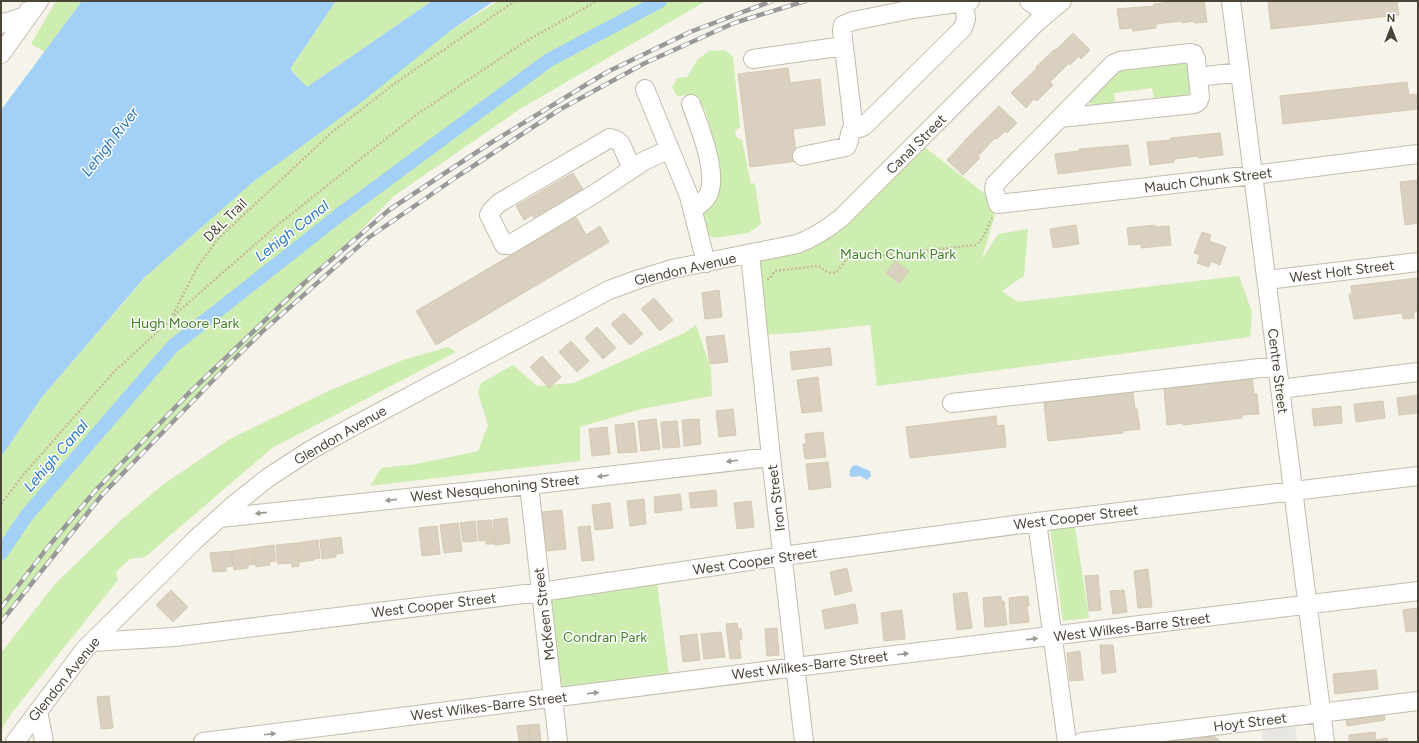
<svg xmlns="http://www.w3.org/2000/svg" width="1419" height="743" font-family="Figtree,sans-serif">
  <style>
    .green { fill: #ceedb0 }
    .parking { fill: #e8e6e2 }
    .water { fill: #a3d0f7 }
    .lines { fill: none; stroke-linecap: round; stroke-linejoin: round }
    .canal { stroke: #a3d0f7; stroke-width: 14 }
    .building { fill: #d9d0bf; stroke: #d5c9b1 }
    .minor-casing { stroke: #c3bcac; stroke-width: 20 }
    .path { stroke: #c6ba9c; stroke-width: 2.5; stroke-dasharray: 2 2; stroke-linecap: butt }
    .minor { stroke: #fff; stroke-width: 18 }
    .rail-casing { stroke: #999; stroke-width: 4.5 }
    .rail { stroke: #fff; stroke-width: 3; stroke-dasharray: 9; stroke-linecap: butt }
    .oneway { fill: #9c9991 }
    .labels { text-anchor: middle; stroke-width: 3; stroke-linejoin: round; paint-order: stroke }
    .street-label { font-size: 14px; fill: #4b4537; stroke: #fff }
    .park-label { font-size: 14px; fill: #438424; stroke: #fff }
    .water-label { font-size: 15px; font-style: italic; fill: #2677c2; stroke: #fff }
  </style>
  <rect width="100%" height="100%" fill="#f6f3ea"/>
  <path class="green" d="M56,1H82L45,52L31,44Z
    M336,1H432L307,87L290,69Z
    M498,1H706L520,109L394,196L102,495L1,622V457L42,397L149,273L253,182L450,31Z
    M725,50L733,57L740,127L735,131L736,137L742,140L751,184L755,183L761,224L748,233L714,238L705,232L703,215L704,207L716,189L721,175L716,149L705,110L693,95L677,96L672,87L677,78L687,77L698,59L709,51Z
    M1187,62L1191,89L1190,92L1186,96L1154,98L1152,88L1114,93L1115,104L1094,106H1092L1089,100L1117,69Z
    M918,142L998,204L982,259L998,234L1028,229L1024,276L1002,291L1018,302L1239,276L1252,312L1250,337L877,386L870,325L796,333L759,335L750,254L830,227Z
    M696,325L711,369L712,396L641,409L580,427V461L370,486L381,468L417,464L478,451L488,425L478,393L481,383L513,365L537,386L574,383L684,333Z
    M448,347L456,352L272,448L145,557L130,559L116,572L118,580L11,714L1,730V653L55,584L120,521L161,486L230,439L326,392L403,360Z
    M1075,527L1089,618L1063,621L1050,529Z
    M656,575L670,683L554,698L541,592Z"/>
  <path class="parking" d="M1295,726L1297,742H1263L1262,730Z"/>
  <path class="water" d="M82,1H336L290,69L307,87L432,1H494L450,31L363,101L253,182L145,277L42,397L1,457V110Z
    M856,465L870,471L871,476L867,480L860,476L852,477L850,476C849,471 850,466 856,465Z"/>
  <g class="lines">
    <path class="canal" d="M1,553L27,515L173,346L342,213L549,60L660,1"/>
  </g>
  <path class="building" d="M1179,1V2L1204,1L1207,22L1194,23V21L1182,23L1181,21L1156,24V28L1133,31L1132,28L1120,29L1117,9L1154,6V4Z
    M1268,1H1397L1399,15L1271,29Z
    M1073,33L1090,50L1081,59L1079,56L1070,65L1069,63L1050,82L1053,85L1037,101L1034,99L1026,108L1011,93L1037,68L1036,67L1055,49L1056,50Z
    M788,68L790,83L820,79L825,125L793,129L797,161L750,167L738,74Z
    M1407,82L1409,95L1417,94L1418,109L1283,124L1280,96Z
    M999,106L1017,123L1007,133L1005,131L997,139L995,138L978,156L980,158L963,175L947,160L964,142V141Z
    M1220,133L1223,155L1198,158L1197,156L1174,159V162L1150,165L1147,142L1171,140V138Z
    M1128,145L1131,165L1058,174L1055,154L1079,151V149Z
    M573,173L587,196L538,225L532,215L524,220L516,206Z
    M1418,180V223L1405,225L1400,182Z
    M576,217L586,235L600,226L609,242L436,345L416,311Z
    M1076,225L1079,244L1053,248L1050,229Z
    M1155,225V227L1169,226L1171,245L1141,248V244L1129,245L1127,228Z
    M1202,232L1211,235L1209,241L1226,247L1220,265L1211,261L1209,267L1197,263L1200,255L1194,253Z
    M895,261L909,271L899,283L886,273Z
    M1418,278V311L1414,312V318L1403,319L1402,313L1354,319L1349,294H1352L1351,286Z
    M719,290L722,317L705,319L702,293Z
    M654,298L673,320L660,331L641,309Z
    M624,313L643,334L630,345L611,324Z
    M597,327L616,348L603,359L585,338Z
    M724,335L728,362L710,364L706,337Z
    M571,341L589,361L577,372L559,352Z
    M830,348L832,365L792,370L790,352Z
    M542,356L561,377L549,388L530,367Z
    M818,377L822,411L802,413L797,380Z
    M1252,377L1254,394H1257L1259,414L1242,415V418L1183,425V423L1167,425L1164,388Z
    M1133,392L1135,409H1137L1140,429L1122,431L1123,433L1048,441L1044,402Z
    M1418,395V413L1399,415L1397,398Z
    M1383,401L1385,418L1356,422L1354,404Z
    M1341,406L1342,423L1314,426L1312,409Z
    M733,409L736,435L719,437L716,411Z
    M996,416L997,426L1004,425L1006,447L910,458L906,427Z
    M656,419L660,449L641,451L638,421Z
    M699,419L701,444L684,446L682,420Z
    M677,421L680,447L663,448L661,422Z
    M634,423L637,452L618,453L615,425Z
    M607,427L610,454L592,456L589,429Z
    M823,432L826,457L805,459L803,444H806L805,434Z
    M828,462L831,487L809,490L806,464Z
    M716,490L717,506L691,508L689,493Z
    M680,494L682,510L655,513L654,497Z
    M644,499L646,524L630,526L627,501Z
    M751,501L754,527L737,529L734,503Z
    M610,503L613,528L595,530L592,505Z
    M562,510L566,549L546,551L542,512Z
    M507,518L510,543L495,545L493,520Z
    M491,520L494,544H486V540L479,541L477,521Z
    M475,521L477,541L463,542L460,523Z
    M458,523L462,551L444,553L440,525Z
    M437,526L440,554L422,556L419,528Z
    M590,526L594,560L582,561L578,527Z
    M341,537L343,553L336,554V557L322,559L320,540Z
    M318,540L320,558L314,559V560L300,562L298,543Z
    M297,543L299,566L292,567L291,563L278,564L276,545Z
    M274,545L276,561L269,562L270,565L256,567L254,548Z
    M253,548L255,564L248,565V568L234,570L232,551Z
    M231,551L233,566L226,567V571L213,572L210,553Z
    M847,568L852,591L835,595L830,572Z
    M1148,569L1152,607L1138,608L1134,571Z
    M1098,575L1101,610L1089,611L1085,576Z
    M171,590L188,607L173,622L156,605Z
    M1124,590L1127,612L1113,614L1110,591Z
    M967,592L972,628L957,630L953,594Z
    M1001,596V601H1004L1007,625L985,627L983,598Z
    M1028,596L1029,606H1027L1029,622L1010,624L1009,598Z
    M855,604L858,623L825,629L822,610Z
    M1418,608V631L1406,632L1403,610Z
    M902,610L905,639L884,641L881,613Z
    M737,623L738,629H741L742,639L739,640L741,658L730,659L726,624Z
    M777,628L779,655L767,656L765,629Z
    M721,632L725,657L704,659L701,634Z
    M697,634L700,660L683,662L680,636Z
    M1100,645H1113L1116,672L1102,674Z
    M1080,651L1083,680L1070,681L1067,653Z
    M1376,670L1378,689L1335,694L1333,674Z
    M109,696L113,728L101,729L97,697Z
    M1383,708L1385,720L1347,726L1345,713Z
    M539,724L541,742H530L528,725Z
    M528,725L530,742H519L517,726Z
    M1375,732L1376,740L1387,738L1388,742H1349V735Z
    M1213,735L1221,742H1168V741Z"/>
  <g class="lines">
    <g class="minor-casing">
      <path id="minor" d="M1029,1L1046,14
        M1231,1L1325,742
        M964,2L966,19L963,28L864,126L860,128L856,127L853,123L842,30L843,25L853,21L913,9L964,2L970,1
        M1,24L29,15L28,11
        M1,54L39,1
        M753,59L844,46
        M1198,77L1240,72
        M645,89L689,196L706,263
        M691,104C699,126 719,174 708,195C705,201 697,206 693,210
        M1060,118L1194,104L1198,102L1200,97L1196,59L1194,54L1190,53L1120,61L1113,64L995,184L994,189L998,204L1253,175L1418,154
        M802,156L846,147C852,139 846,134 855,125
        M632,169L621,144L616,140L610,138L499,203L491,211L489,215L504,245H509L596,193L644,161L670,149
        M750,254L771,457L804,742
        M1267,280L1418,262
        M1280,389L1418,372
        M952,403L1277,366
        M529,485L558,742
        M220,518L529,485L771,457
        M1037,522L1067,742
        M92,642L174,637L541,592L783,556L1037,522L1418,476
        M38,711L44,742
        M15,742L85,649L196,539L236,503L269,477L309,451L350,428L609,290L639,279L672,269L797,244C814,238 827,229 841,218L1038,21L1062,1
        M203,742L796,667L1418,591
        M1082,742L1418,701"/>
    </g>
    <path class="path" d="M767,279H769L775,271L817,266C822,267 822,269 826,271C836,278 841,265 847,259L976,245C985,238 987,227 992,218
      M171,318L275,227L416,115L523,43L597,1
      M1,504L24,474L113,373L170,320L198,266L218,239L331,133L394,84L515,1"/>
    <use href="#minor" class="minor"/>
    <g class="rail-casing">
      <path id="rail" d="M1,608L48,547L96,490L188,394L303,284L389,210L489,144L607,72L690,32L772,1
        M1,622L102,495L225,368L264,330L368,238L461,174L559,110L645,63L734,23L805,1"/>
    </g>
    <use href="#rail" class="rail"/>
  </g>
  <defs><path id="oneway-solid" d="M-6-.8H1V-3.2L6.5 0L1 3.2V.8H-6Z"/></defs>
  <g class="oneway">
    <use href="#oneway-solid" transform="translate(732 461) rotate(173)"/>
    <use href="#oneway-solid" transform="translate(603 476) rotate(173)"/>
    <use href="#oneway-solid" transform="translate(391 500) rotate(174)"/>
    <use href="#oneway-solid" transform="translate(261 513) rotate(174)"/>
    <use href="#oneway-solid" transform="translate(1032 639) rotate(-7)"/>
    <use href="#oneway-solid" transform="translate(903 654) rotate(-7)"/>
    <use href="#oneway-solid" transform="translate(593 693) rotate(-7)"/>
    <use href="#oneway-solid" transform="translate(270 734) rotate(-7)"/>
  </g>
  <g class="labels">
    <g class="street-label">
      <text transform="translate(916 144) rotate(-45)" y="5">Canal Street</text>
      <text transform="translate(1208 180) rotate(-7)" y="5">Mauch Chunk Street</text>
      <text transform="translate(225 220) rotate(-45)" y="5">D&amp;L Trail</text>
      <text transform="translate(685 269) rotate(-13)" y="5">Glendon Avenue</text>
      <text transform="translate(1342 271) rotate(-7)" y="5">West Holt Street</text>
      <text transform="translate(1278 371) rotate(83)" y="5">Centre Street</text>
      <text transform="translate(340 435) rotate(-30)" y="5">Glendon Avenue</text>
      <text transform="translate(495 488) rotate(-6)" y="5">West Nesquehoning Street</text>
      <text transform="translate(776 498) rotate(-97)" y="5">Iron Street</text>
      <text transform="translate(1076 517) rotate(-7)" y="5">West Cooper Street</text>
      <text transform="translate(755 561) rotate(-8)" y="5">West Cooper Street</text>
      <text transform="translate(434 605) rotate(-7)" y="5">West Cooper Street</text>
      <text transform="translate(544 614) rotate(-97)" y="5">McKeen Street</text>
      <text transform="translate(1132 627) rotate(-7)" y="5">West Wilkes-Barre Street</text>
      <text transform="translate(810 665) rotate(-7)" y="5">West Wilkes-Barre Street</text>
      <text transform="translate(64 679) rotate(-51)" y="5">Glendon Avenue</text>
      <text transform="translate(489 706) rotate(-7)" y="5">West Wilkes-Barre Street</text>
      <text transform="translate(1250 722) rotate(-7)" y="5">Hoyt Street</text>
    </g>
    <g class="park-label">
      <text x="898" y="259">Mauch Chunk Park</text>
      <text x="185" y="328">Hugh Moore Park</text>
      <text x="605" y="642">Condran Park</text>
    </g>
    <g class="water-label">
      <text transform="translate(110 142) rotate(-52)" y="5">Lehigh River</text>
      <text transform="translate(292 231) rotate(-38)" y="5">Lehigh Canal</text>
      <text transform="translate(56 456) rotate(-49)" y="5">Lehigh Canal</text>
    </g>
  </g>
  <rect width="1419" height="743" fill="none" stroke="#4b4537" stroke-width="4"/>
  <g transform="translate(1391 28)" stroke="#ffffff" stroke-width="3" paint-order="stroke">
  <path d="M0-3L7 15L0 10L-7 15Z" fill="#4b4537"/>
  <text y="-6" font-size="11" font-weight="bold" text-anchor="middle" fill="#4b4537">N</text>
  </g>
</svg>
